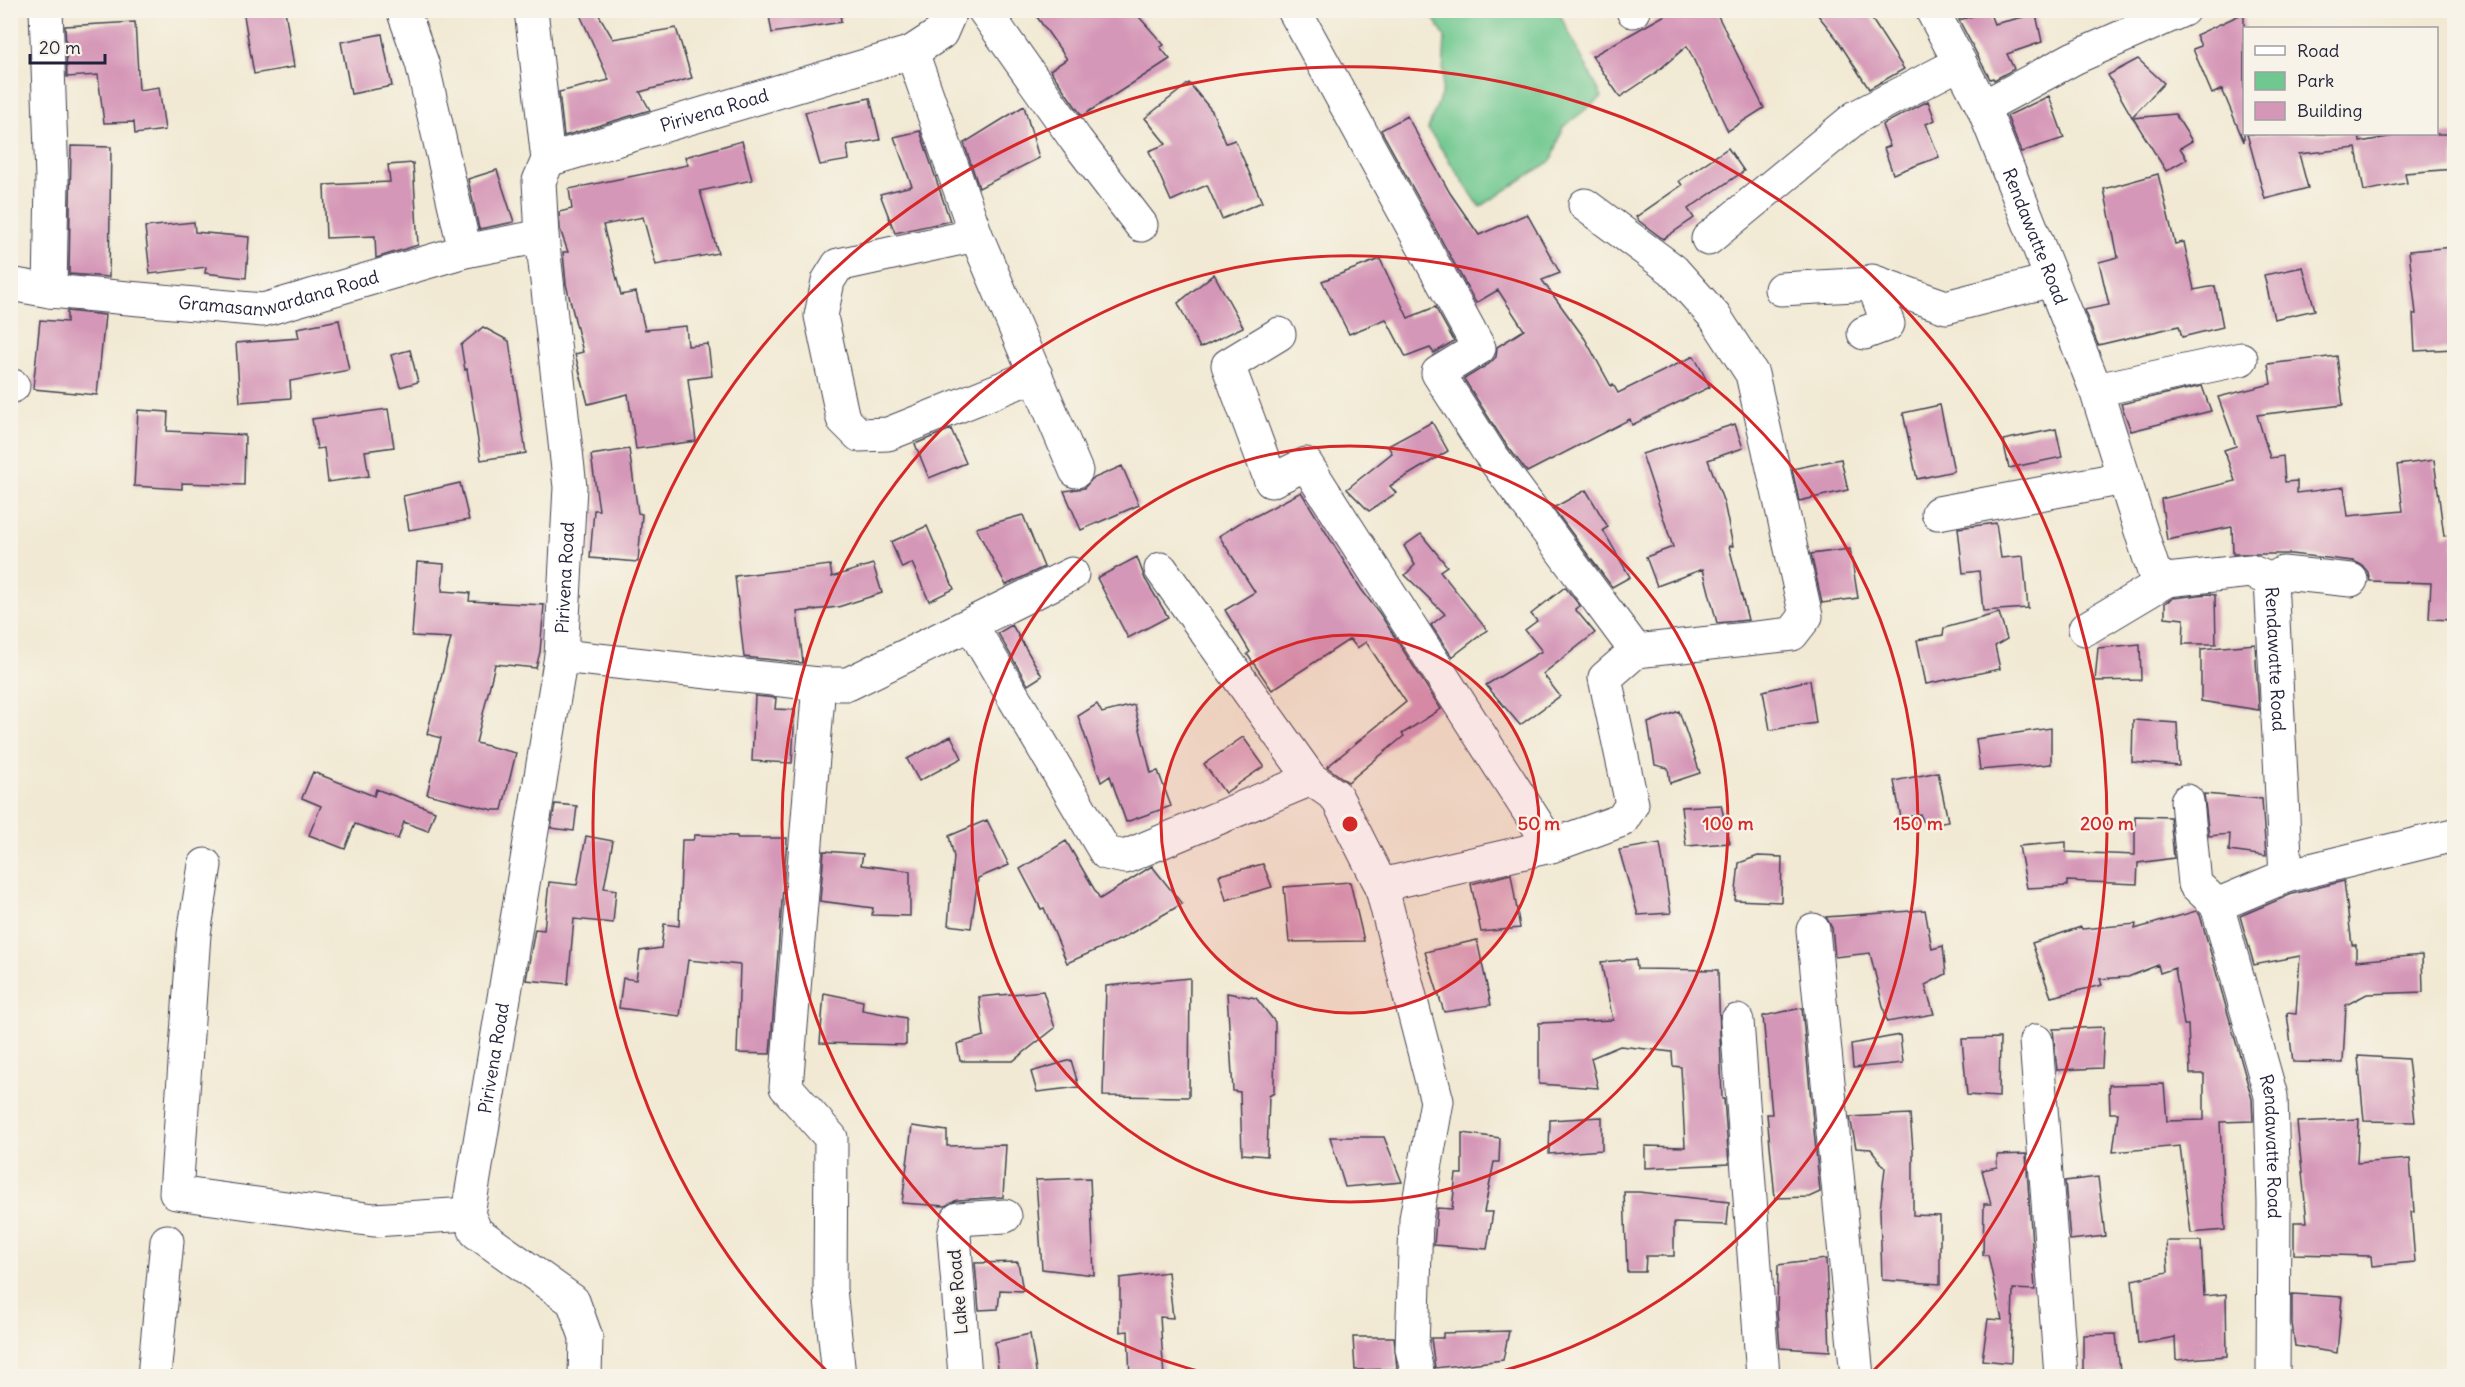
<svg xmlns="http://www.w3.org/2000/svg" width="2465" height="1387" font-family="Delius,sans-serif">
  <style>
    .green { fill: #6fc88f; stroke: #487565; stroke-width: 1.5 }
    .building { fill: #d597b7 }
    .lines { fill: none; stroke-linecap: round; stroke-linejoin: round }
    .minor-casing { stroke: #414052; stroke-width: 35 }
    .minor { stroke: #fff; stroke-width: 33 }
    .ring { fill: none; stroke: #d62828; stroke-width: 3 }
    .labels { text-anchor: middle; stroke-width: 4.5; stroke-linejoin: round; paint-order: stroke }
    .street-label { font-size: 18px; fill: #22223b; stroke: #f7f3e8 }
    .centre { fill: #d62828; stroke: #f7f3e8; stroke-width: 3 }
    .ring-label { font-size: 18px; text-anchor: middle; font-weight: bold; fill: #d62828; stroke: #f7f3e8; stroke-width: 4.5; stroke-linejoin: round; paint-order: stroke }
  </style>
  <rect width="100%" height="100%" fill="#f7f3e8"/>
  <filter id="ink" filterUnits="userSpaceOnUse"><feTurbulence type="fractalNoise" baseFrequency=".0167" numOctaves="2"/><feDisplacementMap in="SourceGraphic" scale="12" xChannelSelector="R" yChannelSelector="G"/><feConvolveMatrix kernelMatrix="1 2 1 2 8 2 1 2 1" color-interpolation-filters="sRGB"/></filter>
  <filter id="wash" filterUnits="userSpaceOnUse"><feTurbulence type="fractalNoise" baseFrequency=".008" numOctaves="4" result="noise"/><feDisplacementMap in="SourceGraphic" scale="24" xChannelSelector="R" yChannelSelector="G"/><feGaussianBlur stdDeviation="1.35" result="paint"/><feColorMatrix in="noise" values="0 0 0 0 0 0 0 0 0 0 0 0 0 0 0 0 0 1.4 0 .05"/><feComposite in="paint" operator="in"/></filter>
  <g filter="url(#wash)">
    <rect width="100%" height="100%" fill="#f1e9d3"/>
    <path class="green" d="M1429,11H1558L1602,97L1563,127L1552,160L1480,207L1428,129L1442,92L1445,37Z"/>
    <g id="blocks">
      <path class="building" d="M243,10H285L294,67L254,74Z
        M578,10H596L613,39L676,28L692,78L640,92L650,110L564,136L559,92L609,80Z
        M768,10H840L841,22L772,33Z
        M1032,10H1133L1164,45L1160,47L1170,59L1082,116L1050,70L1067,59Z
        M1674,10H1715L1764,108L1728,131L1687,46L1653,75L1620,97L1592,56Z
        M1814,10H1866L1904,69L1869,89L1837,39Z
        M1989,11L1994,24L2036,14L2042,42L2007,54L2014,69L1994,80L1993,78L1990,79L1959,20Z
        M2244,13V142L2222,89L2212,94L2193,49L2201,46L2196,35Z
        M135,22L139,90L159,87L165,130L135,134L134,122L104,123L98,75L67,77L65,26Z
        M382,34L392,86L351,94L341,42Z
        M2138,59L2164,83L2132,117L2108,75Z
        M1189,83L1212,111L1226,143L1235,140L1262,202L1222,219L1207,185L1171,201L1149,151L1166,144L1145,118Z
        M2049,96L2064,138L2021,152L2007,116Z
        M870,98L880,140L847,145L849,160L820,165L805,112Z
        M1928,101L1935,120L1926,124L1939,157L1893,174L1884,148L1890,146L1882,125Z
        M1024,106L1039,158L979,188L964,143Z
        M2175,114L2192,141L2180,148L2187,159L2166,171L2133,118Z
        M1407,116L1450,193L1479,235L1527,214L1560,273L1542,280L1585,339L1611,386L1613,384L1618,393L1694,356L1710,387L1632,425L1630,419L1527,472L1503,440L1464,379L1489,364L1496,357L1497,347L1524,330L1498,290L1476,303L1381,130Z
        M920,131L950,221L895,233L880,194L912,186L894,137Z
        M2247,134H2359L2360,142L2405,134H2454V169L2405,173L2407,183L2364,191L2356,148L2299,154L2308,188L2265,199Z
        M742,141L752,180L700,191L718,253L656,265L643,217L603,225L621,295L636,292L645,330L686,326L688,346L708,344L712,376L688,379L696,441L636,449L628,394L588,404L575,354L583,352L566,284L563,252H568L560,229L559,212L572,209L569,189L688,165L685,157Z
        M71,146L111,147L109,277L69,274Z
        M1728,148L1744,171L1688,209L1694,218L1663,239L1639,221L1636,217L1682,185L1679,181Z
        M413,163L418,245L376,258L375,236L326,238L324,185L390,182L388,165Z
        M497,170L514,222L479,229L468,179Z
        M2158,174L2175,244L2184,242L2194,290L2215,286L2223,327L2182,337L2179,326L2098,345L2084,310L2109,305L2099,262L2118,257L2104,189Z
        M194,222L195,232L249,237L246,278L205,273L206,267L150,274L145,227Z
        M2454,247V349L2415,351L2413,314H2416L2409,251Z
        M1380,259L1408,318L1435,307L1454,341L1434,353L1430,348L1406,357L1386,319L1349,334L1322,281Z
        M2303,267L2315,310L2274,319L2264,275Z
        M1214,274L1243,327L1200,348L1178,303Z
        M67,311L105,315L97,395L33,389L40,320L67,322Z
        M339,320L349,370L290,381L291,398L240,402L236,343L299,338L297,328Z
        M483,327L509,341L526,453L481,460L467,369L465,370L461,345Z
        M410,350L418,382L400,387L391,355Z
        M2337,356L2343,405L2257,415L2270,458L2283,456L2285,482L2297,481V493L2344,487L2348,516L2403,511L2397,465L2434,460L2444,536L2454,534V620L2429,619L2431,583L2370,581L2368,572L2362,565L2353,561L2291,554H2233L2232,527L2167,540L2161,499L2235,481L2224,450L2236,446L2218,397L2271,384L2268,364Z
        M2202,386L2211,411L2131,431L2121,404Z
        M1940,405L1954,471L1917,479L1903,413Z
        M388,409L394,447L365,451L369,476L328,482L324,448L317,449L312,419Z
        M138,410L168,412L167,431L245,435L244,485L182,483V489L134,486Z
        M1432,422L1448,451L1390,486L1396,493L1369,511L1347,489L1392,453L1388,446Z
        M1735,424L1743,448L1708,460L1724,503L1733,546H1729L1748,620L1717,623L1703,569L1657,586L1646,557L1673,547L1642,454Z
        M951,429L966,463L929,478L915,444Z
        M2056,429L2062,457L2009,468L2003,440Z
        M629,449L638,513L642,514L638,562L590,558L594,510H599L591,455Z
        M1841,459L1848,490L1799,501L1792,469Z
        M1122,466L1139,505L1081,530L1064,491L1084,488L1092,479Z
        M460,483L469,520L409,530L403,496Z
        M1586,490L1608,527L1603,530L1630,577L1612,587L1553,508Z
        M1301,492L1361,589L1380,614L1441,709L1402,734L1404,736L1348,782L1327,767L1406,702L1366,642L1357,648L1350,639L1272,690L1247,654L1250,652L1225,610L1255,592L1219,536L1249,517L1250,519Z
        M1023,515L1044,567L1006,585L976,528Z
        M1996,523L2001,558L2023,556L2028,608L1983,611L1979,571L1963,573L1958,528Z
        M927,526L954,589L929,601L912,563L902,568L891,542Z
        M1421,534L1447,566L1440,571L1487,630L1452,657L1431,625L1445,614L1405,575L1415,565L1404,546Z
        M1850,549L1858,598L1822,603L1811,554Z
        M1137,557L1145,579L1168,617L1128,638L1097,578Z
        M417,562L444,564L442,591L470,593L469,601L544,605L540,652L536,668L495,664L476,743L516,753L502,810H493L427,794L441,738L427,734L451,638L412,636Z
        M873,564L882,593L838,607L797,612L803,663L744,657L735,576L830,565L832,577Z
        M1565,587L1580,606L1575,609L1595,633L1543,674L1560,696L1520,725L1486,685L1542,651L1525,630L1537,621L1531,614Z
        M2208,594L2215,595L2216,644H2183L2184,619L2165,617V603L2173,598Z
        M1999,613L2007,639L1995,646L2000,669L1926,684L1917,640L1943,635L1944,628Z
        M1012,625L1042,676L1028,685L998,633Z
        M2140,644L2141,680L2095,681L2098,648Z
        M2255,644L2259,710L2201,701V649Z
        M1810,680L1816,723L1770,730L1763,691Z
        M755,696L776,698L775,709L795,710L792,763L752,761Z
        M1097,704L1102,713L1134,705L1151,773L1158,771L1171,806L1126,822L1110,776L1101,782L1078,716Z
        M1679,711L1700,773L1670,783L1668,768L1655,765L1648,723Z
        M2133,720L2177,723L2179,766L2132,762Z
        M2051,728V764L1980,770L1976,739Z
        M951,736L962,758L919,781L907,759Z
        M1243,737L1264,766L1225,793L1204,764Z
        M313,772L374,796L376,789L435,811L428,831L404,822L398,839L355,824L345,849L309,835L321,806L302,798Z
        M1938,772L1948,821L1925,825L1920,814L1901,818L1894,781Z
        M2204,794L2262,799L2266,856L2229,851L2230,834L2209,836Z
        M555,804L577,806L574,831L551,828Z
        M1721,805L1730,843L1686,846L1681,807Z
        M2135,816L2170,817L2174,858L2138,863L2137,884L2067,881V886L2027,888L2019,846L2066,842V852L2135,855Z
        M987,820L1009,865L978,878L971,928L948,925L954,857L949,836Z
        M695,835L737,836V838H787L770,1054L737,1053L740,965L688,960L680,1016L619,1008L623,978L636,980L640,951L661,948L664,924L679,926L682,840H693Z
        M586,836L613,841L604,888L616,890L613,923L574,919L568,984L526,980L535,929L544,930L549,882L577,885Z
        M1066,841L1100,899L1152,866L1182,904L1121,939L1067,963L1044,908L1041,909L1020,869Z
        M1660,843L1671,913L1638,915L1619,850Z
        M824,851L863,854L861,865L910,871V916L872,915L873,908L820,901Z
        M1758,856L1782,857L1781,902L1735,900L1739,863Z
        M1263,864L1272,887L1226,900L1219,875Z
        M1511,874L1520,928L1481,932L1471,884Z
        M2344,881L2352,945H2356V961L2422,955L2423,992L2367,994L2346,1005L2343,1063L2293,1062L2287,1013L2296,1014L2300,956L2254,965L2240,916L2292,894Z
        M1350,882L1364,941L1289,942L1284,887Z
        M1925,910L1932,949L1943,946L1946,974L1925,985L1934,1014L1887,1022L1870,953L1835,957L1832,928L1826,917Z
        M2196,911L2200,915L2252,1099L2253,1121L2220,1122L2225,1230L2191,1233L2180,1146L2113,1152L2118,1113H2110L2109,1085L2164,1084L2167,1121L2204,1120V1074H2190L2188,1025H2184L2175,968L2160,973L2158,965L2128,977L2100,979L2102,985L2051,997L2032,943L2081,927L2082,929L2136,924L2135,929Z
        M1477,940L1491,1005L1444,1012L1425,952Z
        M1636,959L1637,969L1718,970L1722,1099H1724L1729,1164L1645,1168V1146L1685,1147L1681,1067L1673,1066L1672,1052L1620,1046L1591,1058L1598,1088L1539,1084V1023L1613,1020L1601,962Z
        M1190,978L1189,1097L1103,1096L1106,986Z
        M1043,991L1055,1028L1013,1061H960L957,1044L984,1036L979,997Z
        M824,993L863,1001L862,1010L906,1018V1045L820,1043Z
        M1227,993L1256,998L1275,1022L1274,1093L1269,1096L1267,1156L1242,1154L1240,1092L1233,1091Z
        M1802,1008L1820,1192L1809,1197L1775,1198L1767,1114H1772L1763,1016Z
        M2104,1027L2102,1068L2057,1070L2053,1029Z
        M1900,1035L1903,1063L1853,1068L1851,1044Z
        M2000,1038L1999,1097L1967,1095L1962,1039Z
        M2358,1056L2408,1059L2415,1122L2364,1121Z
        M1071,1060L1079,1087L1037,1092L1031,1072Z
        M1910,1114L1913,1150V1215L1940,1216V1284L1882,1280L1880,1210L1885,1168L1871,1149L1856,1148L1850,1117Z
        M1602,1117V1150L1549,1154L1550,1120Z
        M2359,1119L2357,1163L2410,1159L2414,1212H2411L2415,1262L2372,1266L2371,1256L2294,1254V1222H2307L2297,1122Z
        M912,1126L947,1131V1146L1006,1145L1003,1197L957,1200L945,1206L902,1203Z
        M1462,1133L1500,1138L1499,1162H1494L1484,1212H1493L1487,1249L1434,1245L1437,1208L1452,1209L1456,1174H1462Z
        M1330,1137H1384L1402,1182L1345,1187Z
        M2026,1154L2035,1290L2013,1289L2011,1363L1982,1360L1988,1319L2002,1320L1988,1255H1983L1984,1204H1991L1982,1170L1997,1167V1155Z
        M2098,1177L2105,1236L2070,1240L2065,1181Z
        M1090,1178L1094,1275L1042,1269L1036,1180Z
        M1624,1192H1639L1729,1202L1727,1225L1674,1223V1256H1646L1645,1272H1627Z
        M2166,1241H2201L2204,1296L2226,1294L2227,1356L2176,1360L2175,1337L2138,1344L2132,1280L2168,1272Z
        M1826,1259L1830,1351L1780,1348L1777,1311L1778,1265Z
        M1018,1262L1023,1291L1000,1290L998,1309L979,1310L975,1263Z
        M1168,1272L1173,1318L1160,1317L1164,1377H1130L1128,1331L1120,1332V1278Z
        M2292,1294L2342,1297L2337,1353L2295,1346L2292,1323Z
        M1509,1331L1503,1360L1435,1368L1431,1338H1443V1333Z
        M1030,1334L1037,1377H999L995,1342Z
        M2116,1334L2120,1371L2083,1375V1335Z
        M1353,1337H1394L1397,1369L1355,1370Z"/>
    </g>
  </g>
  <g filter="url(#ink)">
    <use href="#blocks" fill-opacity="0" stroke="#414052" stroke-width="1.5"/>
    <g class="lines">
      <g class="minor-casing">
        <g id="minor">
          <path d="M46,10L52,179L50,291"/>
          <path d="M403,10L422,63L465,251"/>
          <path d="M531,10L548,160"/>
          <path d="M984,10L1076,140L1141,225"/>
          <path d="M1294,10L1479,348L1438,373L1488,451L1636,651"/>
          <path d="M1633,10V11"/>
          <path id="s1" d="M1932,10L1983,107L2096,390L2154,572L2167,580L2250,571L2271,580L2286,876L2217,905L2271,1096L2274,1203L2273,1376"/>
          <path d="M912,52L976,235L1076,471"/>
          <path d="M1983,107L2074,58L2183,10"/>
          <path d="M976,235L838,265L828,281L821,316L843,419L859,435L888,434L1036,375"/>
          <path d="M1708,239L1856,117L1960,63"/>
          <path id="s2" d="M10,284L50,291L263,310L465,251L542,236"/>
          <path d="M1781,289L1873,284"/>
          <path d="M1864,333L1888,324L1872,281L1946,307L2052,280"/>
          <path d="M1279,334L1228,365L1271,481L1306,464L1551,846"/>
          <path d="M10,386H13"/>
          <path d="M2096,390L2241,359"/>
          <path d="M1938,513L2124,478"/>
          <path d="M1161,569L1311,779L1336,796L1381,885L1437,1101L1416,1219L1412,1349L1418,1376"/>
          <path d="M2271,580L2283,573L2351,580"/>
          <path d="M971,625L1106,853L1125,857L1311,779"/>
          <path d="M2085,629L2167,580"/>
          <path d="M561,656L819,684H848L1072,574"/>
          <path d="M819,684L786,1087L831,1138L830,1289L839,1376"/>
          <path d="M2187,801L2195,884L2217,905"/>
          <path d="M205,865L194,934L176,1193L374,1220L468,1214"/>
          <path d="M2286,876L2454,835"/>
          <path d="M1381,885L1551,846L1622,820L1632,804L1605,678L1636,651L1792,634L1806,616L1752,374L1715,317L1673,270L1585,205"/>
          <path d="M1813,930L1857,1376"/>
          <path d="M1737,1021L1763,1376"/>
          <path d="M2036,1041L2061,1376"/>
          <path d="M154,1376L167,1241"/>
          <path id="s3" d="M585,1376L586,1337L573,1301L476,1232L468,1214L561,656L570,487L542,236L539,181L548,160L912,52L941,33L951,10"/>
          <path d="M965,1376L954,1235L958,1219L1005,1216"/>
        </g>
      </g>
      <use href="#minor" class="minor"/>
    </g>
  </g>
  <circle cx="1350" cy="824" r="189" fill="#d62828" fill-opacity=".12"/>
  <g class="ring">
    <circle cx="1350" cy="824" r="189"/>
    <circle cx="1350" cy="824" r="378"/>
    <path d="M1217 1376A568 568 0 1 1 1483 1376"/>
    <path d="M829 1373A757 757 0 1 1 1871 1373"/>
  </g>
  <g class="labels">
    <g class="street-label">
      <text dy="6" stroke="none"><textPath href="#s3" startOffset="1455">Pirivena Road</textPath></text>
      <text dy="6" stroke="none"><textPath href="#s1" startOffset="249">Rendawatte Road</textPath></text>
      <text dy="6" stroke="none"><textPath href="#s2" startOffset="272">Gramasanwardana Road</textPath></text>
      <text dy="6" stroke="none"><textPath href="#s3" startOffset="860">Pirivena Road</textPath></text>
      <text dy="6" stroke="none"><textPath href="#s1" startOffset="806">Rendawatte Road</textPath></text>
      <text dy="6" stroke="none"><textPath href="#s3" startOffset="374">Pirivena Road</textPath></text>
      <text dy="6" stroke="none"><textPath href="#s1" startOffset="1347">Rendawatte Road</textPath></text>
      <text transform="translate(958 1292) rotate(-95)" y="6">Lake Road</text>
    </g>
  </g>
  <circle cx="1350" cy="824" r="9" class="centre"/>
  <g class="ring-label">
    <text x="1539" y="830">50 m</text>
    <text x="1728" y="830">100 m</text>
    <text x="1918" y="830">150 m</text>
    <text x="2107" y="830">200 m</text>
  </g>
  <rect width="2465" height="1387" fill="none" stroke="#f7f3e8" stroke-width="36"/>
  <rect x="2243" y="27" width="195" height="108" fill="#f7f3e8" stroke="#a29fa3" stroke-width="1.5"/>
  <rect x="2255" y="46" width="30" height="9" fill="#ffffff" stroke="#a29fa3" stroke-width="1.5"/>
  <text x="2297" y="57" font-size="18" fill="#22223b">Road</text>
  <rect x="2255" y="72" width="30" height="18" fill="#6fc88f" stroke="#a29fa3" stroke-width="1.5"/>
  <text x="2297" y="87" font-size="18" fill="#22223b">Park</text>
  <rect x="2255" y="102" width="30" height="18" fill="#d597b7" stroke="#a29fa3" stroke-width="1.5"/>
  <text x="2297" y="117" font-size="18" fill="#22223b">Building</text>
  <path d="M30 54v9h75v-9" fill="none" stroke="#22223b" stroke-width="3"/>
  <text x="39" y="54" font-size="18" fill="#22223b" stroke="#f7f3e8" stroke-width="4.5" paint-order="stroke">20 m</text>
</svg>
